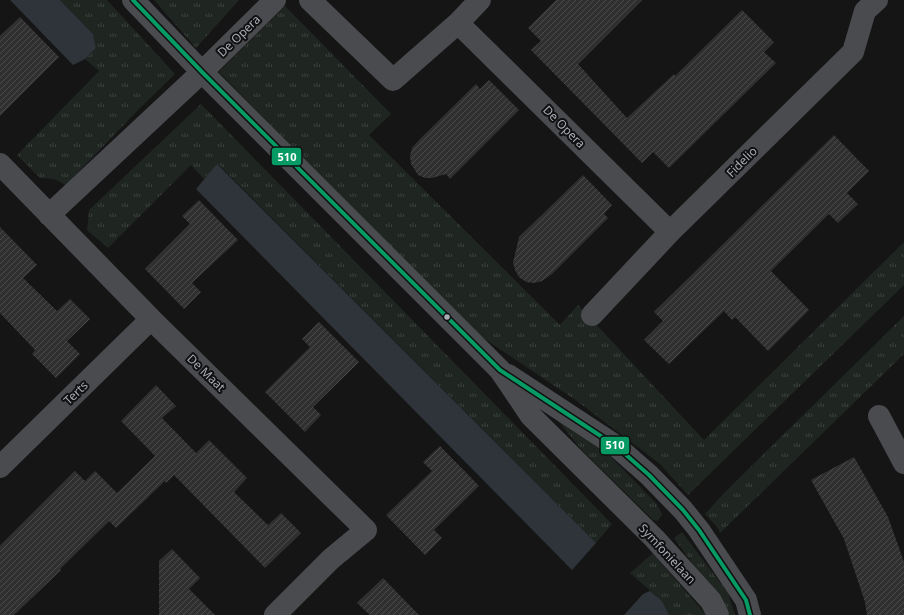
<svg xmlns="http://www.w3.org/2000/svg" width="904" height="615" font-family="'Noto Sans',sans-serif">
  <style>
    .grass { fill: url(#grass-tufts) }
    .water { fill: #2e3439 }
    .building { fill: url(#building-hatch) }
    .lines { fill: none; stroke-linecap: round; stroke-linejoin: round }
    .minor { stroke: #4a4b4e; stroke-width: 22 }
    .bus-1-casing { stroke: #101011; stroke-width: 7 }
    .bus-1 { stroke: #069b64; stroke-width: 4 }
    .bus-dot { fill: #a8acb5; stroke: #101011; stroke-width: 1.5 }
    .labels { text-anchor: middle; stroke-width: 4; stroke-linejoin: round; paint-order: stroke }
    .street-label { font-size: 12px; fill: #a8acb5; stroke: #101011 }
    .line-badge { stroke: #101011; stroke-width: 1.5 }
    .badge-label { font-size: 11px; text-anchor: middle; font-weight: bold; fill: #fff }
  </style>
  <defs>
    <pattern id="grass-tufts" width="24" height="20" patternUnits="userSpaceOnUse"><rect width="24" height="20" fill="#1f2520"/><path d="M3 7l-1-3M5 7V3M7 7l1-3M15 17l-1-3M17 17v-4M19 17l1-3" fill="none" stroke="#3d423e"/></pattern>
    <pattern id="building-hatch" width="6" height="6" patternUnits="userSpaceOnUse"><rect width="6" height="6" fill="#303031"/><path d="M-1 1l2-2M0 6l6-6M5 7l2-2" fill="none" stroke="#4b4b4d"/></pattern>
  </defs>
  <rect width="100%" height="100%" fill="#151516"/>
  <path class="grass" d="M60,0H107L175,74L138,110L66,185L54,179L40,178L17,155L99,71L85,59L96,48L93,34Z
    M154,0H239L196,48Z
    M285,6L391,114L369,135L560,325L578,305L704,440L904,242V285L688,495L660,464L577,401L470,329L219,72Z
    M201,104L612,524L596,543L218,164L204,179L191,165L108,248L87,230L89,210Z
    M904,316V354L720,533L718,528L705,514L725,492Z
    M555,417L609,455L656,503L662,514L658,521L653,520L581,449Z
    M682,532L728,593L735,615H730L674,538Z
    M653,553L706,615H669L662,601L630,573Z"/>
  <path class="water" d="M10,0H60L93,34L96,48L85,59L73,65Z
    M217,164L596,543L572,570L196,189Z
    M650,591L662,601L669,615H624L643,594Z"/>
  <path class="building" d="M556,0H642L578,64L627,118L674,74L675,76L742,10L774,42L764,52L776,63L669,168L653,152L642,163L531,50L541,41L528,28Z
    M20,17L59,57L0,116V36Z
    M489,80L519,110L450,179L446,174L432,178H425L418,175L411,164L410,156L412,148L420,139L476,84L480,89Z
    M834,135L869,171L847,193L858,204L838,223L829,214L771,271L809,310L768,351L735,317L732,320L724,311L669,364L644,340L663,321L654,312Z
    M583,175L612,205L604,214L608,218L552,274L542,281L534,283L526,282L519,277L515,270L513,263L519,237Z
    M199,200L238,240L192,283L201,292L184,309L145,269L190,224L182,216Z
    M0,227L37,265L23,278L57,311L70,299L90,319L67,341L80,354L56,378L32,354L35,350L0,313Z
    M319,322L359,362L313,407L321,415L305,432L265,392L310,347L302,339Z
    M156,385L176,406L162,418L196,453L209,440L247,478L234,492L268,525L281,513L301,533L265,568L174,475L166,483L165,481L116,528L109,521L60,569L61,570L14,615H0V546L75,471L85,481L95,471L117,493L155,456L121,421Z
    M440,446L479,486L434,530L442,538L425,555L386,515L432,471L423,462Z
    M854,457L888,517L904,562V615H867L865,602L844,539L811,480Z
    M172,549L200,578L189,589L215,615H159V561Z
    M383,578L419,615H370L357,603Z"/>
  <g class="lines">
    <path class="minor" d="M133,0L202,72L500,370L531,416L654,538L711,601L718,615
      M310,0L393,80L458,23L480,0
      M458,23L670,232
      M0,164L151,319L366,530L331,559L275,615
      M49,215L202,72L275,0
      M592,315L670,232L853,52L865,11L877,0
      M508,375L616,446L649,475L683,510L699,530L746,600L750,615
      M879,416L904,463
      M0,467L151,319"/>
    <g class="bus-1-casing">
      <path id="bus-1" d="M133,0L202,72L500,370L616,446L649,475L683,510L699,530L746,600L750,615"/>
    </g>
    <use href="#bus-1" class="bus-1"/>
  </g>
  <circle class="bus-dot" cx="447" cy="317" r="3.5"/>
  <g class="labels">
    <g class="street-label">
      <text transform="translate(239 36) rotate(-44)" y="4">De Opera</text>
      <text transform="translate(564 127) rotate(45)" y="4">De Opera</text>
      <text transform="translate(742 162) rotate(-45)" y="4">Fidelio</text>
      <text transform="translate(206 373) rotate(44)" y="4">De Maat</text>
      <text transform="translate(76 393) rotate(-44)" y="4">Terts</text>
      <text transform="translate(667 554) rotate(47)" y="4">Symfonielaan</text>
    </g>
  </g>
  <g class="line-badge">
    <rect x="271" y="147" width="31" height="19" rx="4" fill="#069b64"/>
    <rect x="600" y="436" width="30" height="19" rx="4" fill="#069b64"/>
  </g>
  <g class="badge-label">
    <text x="287" y="161">510</text>
    <text x="615" y="449">510</text>
  </g>
</svg>
